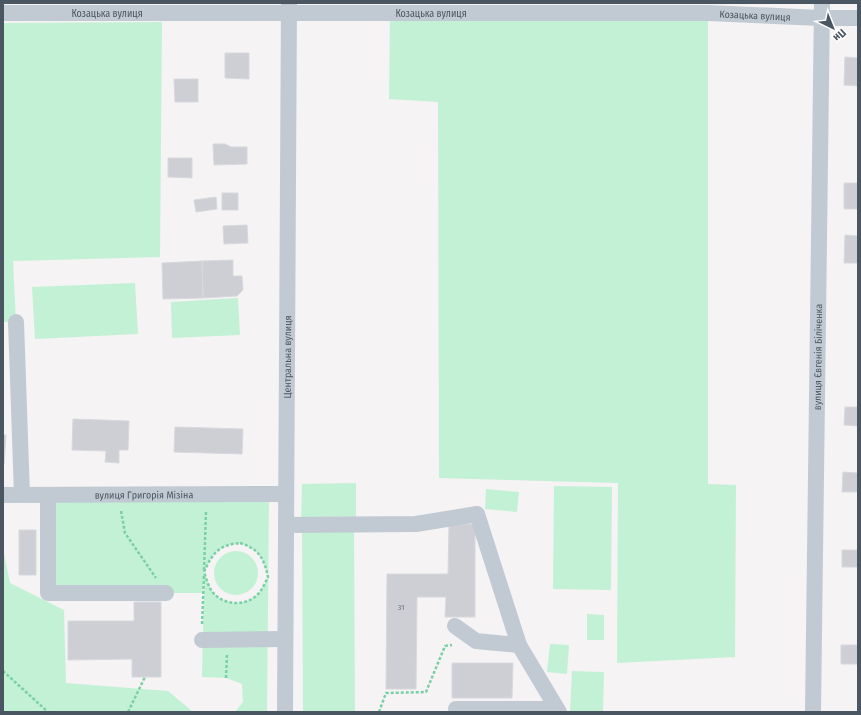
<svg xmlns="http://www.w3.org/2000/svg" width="861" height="715" font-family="'Fira Sans Condensed',sans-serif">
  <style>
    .green { fill: #c3f1d5; fill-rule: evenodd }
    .building { fill: #cdcfd5; stroke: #d7d9de }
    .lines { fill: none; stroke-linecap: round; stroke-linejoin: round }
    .path { stroke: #7ad0a6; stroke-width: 2.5; stroke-dasharray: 3 2; stroke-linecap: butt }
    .minor { stroke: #c1cad2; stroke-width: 16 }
    .labels { text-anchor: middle; stroke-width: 3.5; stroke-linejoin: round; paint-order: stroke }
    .number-label { font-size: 8px; fill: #6b747e }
    .street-label { font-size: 10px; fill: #4a5661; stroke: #fff }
  </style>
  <rect width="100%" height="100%" fill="#f5f3f3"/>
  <path class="green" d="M390,13H708V484L736,485L735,657L617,663L618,483L439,478L438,102L389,99Z
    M162,22L160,257L13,261L16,322H3V23Z
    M135,283L138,334L35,339L32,287Z
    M238,298L240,335L172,338L171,302Z
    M356,483V522L301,524L302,484Z
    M554,486L612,487L611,590L553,589Z
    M486,489L519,492L517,512L485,509Z
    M269,494L267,712H235L243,702L242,684L226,678L202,677L204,582L202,593H48V495ZM239,543C259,549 264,558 268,577C265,583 262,591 256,596C243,607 221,605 211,590C208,585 206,578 204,572C212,554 218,545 239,543Z
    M354,525L355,712H303L302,526Z
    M3,548L10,583L64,610L66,683L168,691L193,712H3Z
    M214 573a22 22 0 1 1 44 0a22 22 0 1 1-44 0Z
    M587,614L604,615V640H587Z
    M550,644L569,645L567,674L547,672Z
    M572,671L604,672L603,712H570Z"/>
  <path class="building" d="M225,53H249V79L225,78Z
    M845,57L858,58V86L844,85Z
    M174,79H198V102H175Z
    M213,144H225L231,147H247V164L214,165Z
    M168,158H192V178L168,177Z
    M844,183H858V209H844Z
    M222,193H238V210H222Z
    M216,197L217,209L196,212L194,200Z
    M247,225L248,243L224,244L223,226Z
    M845,235L858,236V263H844Z
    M233,260V276H242L243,290L237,296L203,298L202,261Z
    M202,261L203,298L163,299L162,263Z
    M845,407H858V426L844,425Z
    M73,419L129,421L128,450H119V463L105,462L106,451L72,450Z
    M175,427L243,429L242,454L174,452Z
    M3,435H6L4,464H3Z
    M843,472L858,473V492H842Z
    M449,524H475V617H445L446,597H417L416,689H386L387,574H448Z
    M19,530H36V575H19Z
    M842,550H858V567H842Z
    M134,602H161V677H132V659L68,660V621H134Z
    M841,645H858V664H841Z
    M452,663H513L512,698H452Z"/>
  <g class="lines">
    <path class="path" d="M121,511L125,533L156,578
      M240,543C259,549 264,558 268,577C265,583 262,591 256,596C243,607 221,605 211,590C208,585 206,578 204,572C212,554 218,545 240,543Z
      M204,570L206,511
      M202,624L204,575
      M3,671L48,712
      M226,678L227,654
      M128,712L145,677
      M379,712L386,693L426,692L445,646L452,645"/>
    <g class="minor">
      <path id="s1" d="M3,13H708L822,18H858"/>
      <path d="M16,322L22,495"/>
      <path id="s2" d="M3,495L286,494"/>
      <path d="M48,495V593H166"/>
      <path d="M286,525L416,524L477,514L519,645L559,712"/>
      <path d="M455,626L476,641L519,645"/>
      <path d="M202,640L285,639"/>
      <path d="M456,709H557"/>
      <path id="s3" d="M285,712L289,3"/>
      <path id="s4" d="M813,712L822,3"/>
    </g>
  </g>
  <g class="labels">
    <g class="number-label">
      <text x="401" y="610">31</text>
    </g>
    <g class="street-label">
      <text dy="4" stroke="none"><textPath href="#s1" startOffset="104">Козацька вулиця</textPath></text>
      <text dy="4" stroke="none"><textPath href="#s1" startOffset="428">Козацька вулиця</textPath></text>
      <text dy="4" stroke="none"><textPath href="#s1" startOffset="752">Козацька вулиця</textPath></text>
      <text dy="4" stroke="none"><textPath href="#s3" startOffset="355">Центральна вулиця</textPath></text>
      <text dy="4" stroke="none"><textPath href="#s4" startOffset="355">вулиця Євгенія Біліченка</textPath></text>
      <text dy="4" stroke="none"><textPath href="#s2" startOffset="141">вулиця Григорія Мізіна</textPath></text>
    </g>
  </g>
  <rect width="861" height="715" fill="none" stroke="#4a5661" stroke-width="8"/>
  <g transform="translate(833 28) rotate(137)" stroke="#ffffff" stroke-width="3" paint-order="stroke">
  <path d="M0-3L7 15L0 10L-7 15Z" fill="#4a5661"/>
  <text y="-6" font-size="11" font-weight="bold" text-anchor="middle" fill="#4a5661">Пн</text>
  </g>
</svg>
